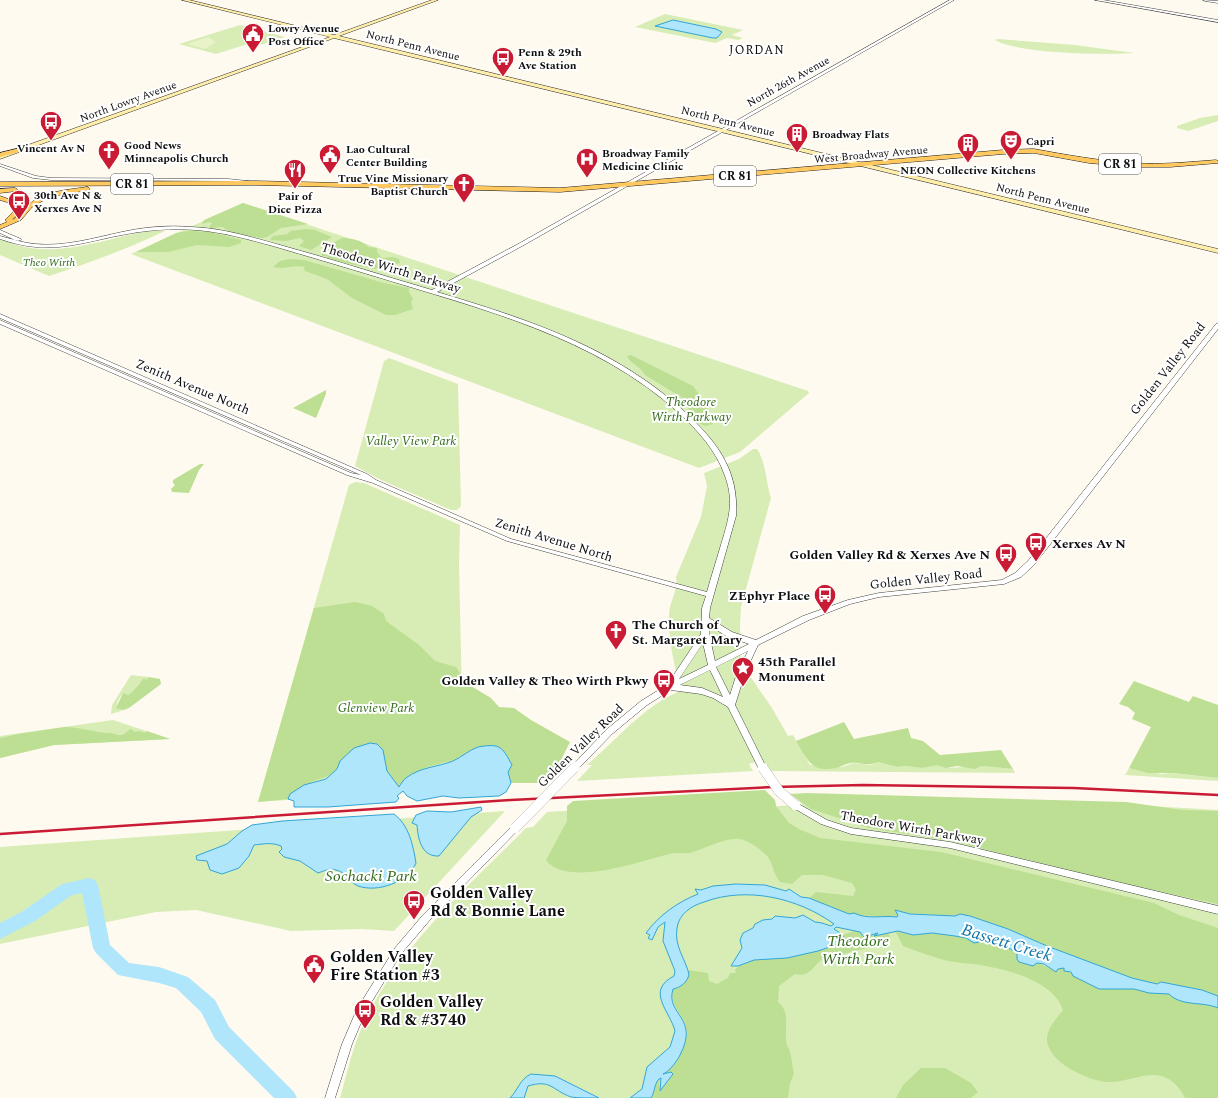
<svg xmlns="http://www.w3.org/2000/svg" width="1218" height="1098" font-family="Spectral,serif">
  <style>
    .green { fill: #d7edb5 }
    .forest { fill: #bddf93 }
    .pitch { fill: #e8f3c8 }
    .water { fill: #b0e6fb; stroke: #31a5d8 }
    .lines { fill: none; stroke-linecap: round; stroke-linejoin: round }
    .river { fill: #b0e6fb; fill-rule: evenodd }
    .tertiary-casing { stroke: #414141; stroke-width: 1 }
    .secondary-casing { stroke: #303030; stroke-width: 1 }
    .primary-casing { stroke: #1f1f1f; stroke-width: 1 }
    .tertiary { fill: #fff; fill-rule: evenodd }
    .secondary { fill: #fea; fill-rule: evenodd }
    .primary { fill: #ffc95f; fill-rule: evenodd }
    .rail { stroke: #ca1b34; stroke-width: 2.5 }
    .tertiary-bridge-far1-casing { stroke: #414141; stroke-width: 8; stroke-linecap: butt }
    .tertiary-bridge-casing { stroke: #414141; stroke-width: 10; stroke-linecap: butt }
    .tertiary-bridge-far1 { stroke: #fff; stroke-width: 8 }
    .tertiary-bridge { stroke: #fff; stroke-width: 10 }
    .labels { text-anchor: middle; stroke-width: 4; stroke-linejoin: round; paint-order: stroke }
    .far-poi-label { font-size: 11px; font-weight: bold; fill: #0e0e0e; stroke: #fff; text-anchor: start }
    .far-street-label { font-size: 11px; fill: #0e0e0e; stroke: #fff }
    .far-park-label { font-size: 11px; font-style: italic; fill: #326c19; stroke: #fff }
    .far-neighbourhood-label { font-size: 12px; letter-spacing: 1px; fill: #0e0e0e; stroke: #fff }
    .shield { fill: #fff; stroke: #565656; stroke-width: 1 }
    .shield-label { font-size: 12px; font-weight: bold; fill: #0e0e0e }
    .street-label { font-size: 13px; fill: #0e0e0e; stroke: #fff }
    .park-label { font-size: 13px; font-style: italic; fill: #326c19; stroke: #fff }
    .poi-label { font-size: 13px; font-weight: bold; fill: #0e0e0e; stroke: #fff; text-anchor: start }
    .near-park-label { font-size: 16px; font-style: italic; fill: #326c19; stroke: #fff }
    .near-poi-label { font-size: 16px; font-weight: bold; fill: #0e0e0e; stroke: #fff; text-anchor: start }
    .near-water-label { font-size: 17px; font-style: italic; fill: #0d75aa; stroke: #fff }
  </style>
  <rect width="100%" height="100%" fill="#fffaef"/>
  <path class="green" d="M665,14L743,30L732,35L743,38L738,40L727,38L715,43L635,27Z
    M240,25L285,37L260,45L251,43L216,54L179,44Z
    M998,39L1075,45L1134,53C1106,55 1019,54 995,40Z
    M1218,115V121L1188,131L1177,128V126L1200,118Z
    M243,203L808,391L809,393L740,452L699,468L131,254Z
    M149,231H165C127,249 89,263 49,276L0,255V238C6,239 11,243 17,245C59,258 107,238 149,231Z
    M389,358L458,384L461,506L457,510H451L381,480L355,466L384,361Z
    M753,449H757C766,462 766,483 771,498L741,607L740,624L741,663L772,708L788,736L793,735L810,765L842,767L853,763L871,765L878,762L897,767L905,766L922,768L937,764L947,768L981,766L1013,769L1015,773L771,771L769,767H757L755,762L749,764L753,771L577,781L592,765H587C618,739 642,707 680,691C675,666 668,641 669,615C669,602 679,589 676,577L701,517L707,486L704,473L739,459Z
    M355,482L364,483L460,525L459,564L464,788L258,802L349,485Z
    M131,675L149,677L148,679L140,682L133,691L128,695L122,694L117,703L118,708L124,710L108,715L111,714L112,705Z
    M113,720L170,739L54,745L0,758V736Z
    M1129,768L1162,774L1171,773L1218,778V781L1125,775Z
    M798,800L1133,805L1218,810V1098H340C346,1077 351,1054 359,1034C395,949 463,892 526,828L533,827L547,812L614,808L775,801L776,806L803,805Z
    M505,811L394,931L361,929L291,931L196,910L156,912L0,944V847Z"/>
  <path class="forest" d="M243,203L308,224L281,228L267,237L262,238L230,233L223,227L210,228L209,227L212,223L210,222L202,224L204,220Z
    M306,229L315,230L332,237L311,250L299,246L304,241L300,238L286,241L270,240L273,236L288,234L290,231Z
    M188,231L210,232L241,240V243L229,247L197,245L168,252H136L176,233Z
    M342,238C350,238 363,240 368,247L377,248V252L382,258L393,257L399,259L400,263L374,269L327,259V256H322V253L332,251L330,248L334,246L331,244Z
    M290,259L304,260L384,283L409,288V292L413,299L411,302L413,309L395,315H386L352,298L327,279L305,271L304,268L305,267C294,264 284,270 273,267L280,261Z
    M631,355L693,386L706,404L713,424L705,426L699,423L698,417L691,413L681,397L645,375C641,366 631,365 627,356Z
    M326,390V394L316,418L293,408Z
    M200,464H204L199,470L189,493L172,492L171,489L175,485L173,483V480Z
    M355,602L372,606L384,614L386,621L419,645L435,661L456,667L466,683L491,698L499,707L514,708L531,720L570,742L558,766L538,783H511L497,746C475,745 472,752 454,760C449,762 443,762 438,764C422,768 409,774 399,787L387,771L385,761H340C334,776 329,776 316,780C307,784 298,790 290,794L288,799L258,802L314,608Z
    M149,677L160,679L161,684L129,708L124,710L116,708L123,693L128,695L133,691L144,678L146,680Z
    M1134,681L1189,702L1193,696L1218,705V778L1172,773H1148L1129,768L1151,727L1132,719L1135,713L1128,707L1119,704Z
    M844,722L854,739L908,728L911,738L923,741L940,755L1001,750L1013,769L981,766L975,769L957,766L946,768L937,765L922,768L905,766L897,767L878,762C867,767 861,762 850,763C845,764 841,767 835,768C811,773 807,759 796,741Z
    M65,727C81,727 95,733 109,733C114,733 117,736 121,735C125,735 127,730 132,729L134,732L139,731L145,733L147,731L170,739L54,745L0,758V738L18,734Z
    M765,790L775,800L776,806L789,823L799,829L820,838L941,852L1154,903L1179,915L1218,928V996L1202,990L1161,982L1157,984L1132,978L1047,946L1008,929L965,915L955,916L904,913L900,911H895L898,915L897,917L849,915L809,898L816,892L853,896L856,890L852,883L823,875H802L792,884L780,882C774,875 773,865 768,857C762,850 749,841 740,839C726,837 704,849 690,853C683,854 676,852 669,854C641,861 567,888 546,860L567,821V806L573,801Z
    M807,793L1126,802L1182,810L1218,811V904L1121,883L952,841L869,828L811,809L790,794Z
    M854,931L860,932L864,937L878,933L881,935L888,932L891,940L888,943L823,959C812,966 810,978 795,974L779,986L778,1002C790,1012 785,1025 786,1040C786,1045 789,1048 790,1052C792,1059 792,1067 794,1074L790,1083L788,1098H651C655,1091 654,1081 661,1078L659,1083L660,1090L671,1077L663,1074C670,1071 676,1062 679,1055C682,1049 687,1042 687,1035C688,1017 668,1007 673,989L679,988L688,979V970L708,973L709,981L717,984L728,978L730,973H736L735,970C748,955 771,961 788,957C811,952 831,938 854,931Z
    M895,931L913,935L932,933L966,938L974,943C995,932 1018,957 1037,963C1044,966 1049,967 1056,972L1058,969L1064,967V971L1122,989H1134L1149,993H1169C1181,1006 1202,1001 1218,1008V1098H1185C1179,1086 1169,1075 1154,1075C1138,1075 1123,1083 1106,1082C1087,1080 1047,1062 1047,1039C1047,1028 1057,1018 1063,1010C1054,981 1006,969 980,965C969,963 955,963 944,960C930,956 917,951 903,946Z
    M921,1068H945L971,1083L978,1092L971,1098H896L903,1085Z"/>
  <path class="pitch" d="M208,37L216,42L205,49L187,44Z"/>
  <path class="water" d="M673,20L716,29L722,32L717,38H713L655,26Z
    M370,743L377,744L383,750L387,771L399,787C401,784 403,780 406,778C420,767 438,767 453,761C462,757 469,750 478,747C483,746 490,745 496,746C504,748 508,758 512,765L508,772L511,783L506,792L499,796L459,798L443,796L417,801L407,796L403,791L397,796L399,798L396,802L328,807H294V801L288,799L290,794L304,785L326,779L337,769L340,761L354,748Z
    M481,807L482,810L471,817L439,856C421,857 418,838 417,825L412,823L416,815L427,811L451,812Z
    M394,814C409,825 413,845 416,863C408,882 378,893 358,886C349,882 346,872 336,870C330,868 324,871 318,873L300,861L284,857L279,852L282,849L281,846C271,842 264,844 254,845L249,856L239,868L222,874L210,870L207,861L197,860L196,856L227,844L242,831L252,825L282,821Z
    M736,884L765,885L786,891L789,889L801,897L809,898L849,914L854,913C868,920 882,915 897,917L898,915L895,910L910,914L955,916L960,914L970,916L1008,929L1047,946L1132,978L1157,984L1161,982L1202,990L1218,996V1008C1202,1001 1182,1007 1169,994L1149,993L1134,989H1099L1073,976L1071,972L1064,971V968L1058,969L1056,972L1044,964L1037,963L1033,966L1019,962L1017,959V953L1004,945L980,940L979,942L974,943L966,938L955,936L932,933L913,935L898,931L874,936L878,933L864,937L860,932L836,927L834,929L840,933L839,936L844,937L847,941L818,951L787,958L754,960L738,966H731L742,948L740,940L743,933L753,928L755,924L763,920L772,919L775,916L795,918L803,915L815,922L822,923L831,926L834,924C798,898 747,886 704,902C691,906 679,914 677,928C674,946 685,958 689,974C688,982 680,988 673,989C665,1015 700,1017 680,1055C677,1061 670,1071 663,1074L671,1072L673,1074L660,1091L661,1078L659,1079C654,1084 655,1092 651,1098H630L642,1089L647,1067L670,1047L675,1031C670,1011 645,991 674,976L675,971L663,941L665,922L658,927L652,940L648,938L650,935L646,933C659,915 678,902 698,894L695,889L701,890L713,886Z
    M531,1074L555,1076L599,1098C591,1098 578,1098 571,1097C552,1090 551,1079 528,1086L524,1098H510C518,1090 520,1079 531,1074Z"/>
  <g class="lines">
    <path class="river" d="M89,878L95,880L98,885L110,945L129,963L159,967L188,977L215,1000L229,1027L294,1092L297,1098H274L215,1039L201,1012L176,988L159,983L118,975L96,953L93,948L82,893L72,895L35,921L0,939V923L23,911L62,884Z"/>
    <g class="tertiary-casing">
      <path id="tertiary" d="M950,0H954L524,245L437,292C527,319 614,347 685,412C717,442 739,470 736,516L710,608L709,618L732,632L756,640L803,616L848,600L879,593L1002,580L1015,573L1028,561L1216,324L1218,323V329L1034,565L1021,577L1004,584L879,597L850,604L809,620L758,645L745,673L735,705L766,767L765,769L762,770L759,769L728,707L713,698L701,694L671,690L647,705L612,734L579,768L576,769L573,768L572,766L606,730L641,701L667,685L701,634L702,608L706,596L507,541L373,483L347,475L0,324V320L2,321L351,473L361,475L0,318V314L367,474L376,480L511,539L707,592C711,577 716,562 720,548C728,521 735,503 725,476C716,450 698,431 679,413C594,336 481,309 374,276C341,266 307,256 273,246C247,239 222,232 196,230C171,228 147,230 122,235C94,240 65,250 36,247C23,246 12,243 0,239V236C12,239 23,243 35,244C64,247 94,238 122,232C145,227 168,225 191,227C222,228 251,237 280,245C331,259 381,275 432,290L520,243ZM709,625L726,636L749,644L715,661L709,634ZM703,643L708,665L679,679ZM748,651L737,673L730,695L716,667ZM710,670L723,697L702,688L680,685Z
        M1095,0H1103L1218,20V22Z
        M1203,0L1218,1V3L1205,1Z
        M0,164L36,176L51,178L228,179L248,181L250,182L248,183L228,181L51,180L33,178L0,166Z
        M0,230L21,239V240L17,241L0,233Z
        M795,802L827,820L851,828L950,842L1218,906V914L950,848L851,834L821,824L792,807L791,805L792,803Z
        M515,825L518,826L519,828L518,830L429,921L401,954L366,1011L352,1044L335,1098H325L342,1044L357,1009L395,948L423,915L512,826Z"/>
    </g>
    <g class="secondary-casing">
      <path id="secondary" d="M182,0H189L334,35L432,0H438L339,36L1218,249V253L334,38L0,159V155L330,37Z"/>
    </g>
    <g class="primary-casing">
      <path id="primary" d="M24,147L27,149L26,150L0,157V153Z
        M1034,149C1067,155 1100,161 1134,163C1161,165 1189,162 1216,160L1218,161V163L1170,167H1135L1089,163L1034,153L1003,154L560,192L255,185L0,186V182L255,181L560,188L1003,150Z
        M87,187L89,188V190L59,195L44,200L32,207L21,220L0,229V225L7,222L5,220L13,212L14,208L10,203L0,200V196L14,201L20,208L19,213L12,220C19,217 22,210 28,205C44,191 67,190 87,187Z
        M15,188L17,189V191L0,193V189Z"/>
    </g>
    <use href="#tertiary" class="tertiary"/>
    <use href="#secondary" class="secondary"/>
    <use href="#primary" class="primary"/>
    <path class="rail" d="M0,834L511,800L773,787L863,785L1074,788L1218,795"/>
    <g class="tertiary-bridge-far1-casing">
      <path id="tertiary-bridge-far1" d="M762,767L764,769
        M573,769L576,766"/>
    </g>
    <g class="tertiary-bridge-casing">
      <path id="tertiary-bridge" d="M763,768L779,791L795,805
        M515,828L574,768"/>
    </g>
    <use href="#tertiary-bridge-far1" class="tertiary-bridge-far1"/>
    <use href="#tertiary-bridge" class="tertiary-bridge"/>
  </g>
  <defs>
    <g id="civic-pin" transform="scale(1.15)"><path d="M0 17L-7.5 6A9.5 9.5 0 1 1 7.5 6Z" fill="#ca1b34" stroke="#fff"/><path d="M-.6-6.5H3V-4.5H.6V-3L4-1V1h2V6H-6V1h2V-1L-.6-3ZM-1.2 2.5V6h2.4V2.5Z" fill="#fff"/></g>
    <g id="bus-pin" transform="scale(1.15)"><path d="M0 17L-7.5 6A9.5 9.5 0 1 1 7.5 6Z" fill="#ca1b34" stroke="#fff"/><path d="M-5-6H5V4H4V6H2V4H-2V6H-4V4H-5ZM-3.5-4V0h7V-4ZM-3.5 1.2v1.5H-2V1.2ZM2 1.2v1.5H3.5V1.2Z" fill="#fff"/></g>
    <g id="building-pin" transform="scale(1.15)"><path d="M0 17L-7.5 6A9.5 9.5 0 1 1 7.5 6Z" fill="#ca1b34" stroke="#fff"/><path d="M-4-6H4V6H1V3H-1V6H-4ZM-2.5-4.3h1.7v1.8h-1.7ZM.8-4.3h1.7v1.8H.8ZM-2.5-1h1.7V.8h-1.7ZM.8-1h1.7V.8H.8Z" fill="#fff"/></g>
    <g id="theatre-pin" transform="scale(1.15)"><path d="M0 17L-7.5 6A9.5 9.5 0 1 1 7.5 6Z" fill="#ca1b34" stroke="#fff"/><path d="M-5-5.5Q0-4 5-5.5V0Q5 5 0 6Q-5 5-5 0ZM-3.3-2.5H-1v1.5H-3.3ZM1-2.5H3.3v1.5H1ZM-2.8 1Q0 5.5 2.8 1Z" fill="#fff"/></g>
    <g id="church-pin" transform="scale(1.15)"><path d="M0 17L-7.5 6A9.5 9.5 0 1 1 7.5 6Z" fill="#ca1b34" stroke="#fff"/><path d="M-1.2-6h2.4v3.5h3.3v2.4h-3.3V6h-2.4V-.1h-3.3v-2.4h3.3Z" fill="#fff"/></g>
    <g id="hospital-pin" transform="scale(1.15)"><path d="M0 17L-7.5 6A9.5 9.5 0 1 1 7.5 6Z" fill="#ca1b34" stroke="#fff"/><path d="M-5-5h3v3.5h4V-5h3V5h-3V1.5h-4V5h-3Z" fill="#fff"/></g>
    <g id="restaurant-pin" transform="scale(1.15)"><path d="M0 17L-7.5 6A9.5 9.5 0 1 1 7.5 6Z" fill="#ca1b34" stroke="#fff"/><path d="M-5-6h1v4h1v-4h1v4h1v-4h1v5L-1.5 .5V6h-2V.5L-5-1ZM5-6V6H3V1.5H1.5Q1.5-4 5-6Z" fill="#fff"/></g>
    <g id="sight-pin" transform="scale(1.15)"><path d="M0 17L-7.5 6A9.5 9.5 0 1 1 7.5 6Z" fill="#ca1b34" stroke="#fff"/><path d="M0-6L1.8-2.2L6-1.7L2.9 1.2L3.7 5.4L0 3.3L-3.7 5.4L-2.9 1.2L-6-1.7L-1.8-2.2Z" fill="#fff"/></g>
  </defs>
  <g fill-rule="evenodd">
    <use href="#civic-pin" x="253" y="34"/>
    <use href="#bus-pin" x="503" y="58"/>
    <use href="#bus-pin" x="51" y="122"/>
    <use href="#building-pin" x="797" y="134"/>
    <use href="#theatre-pin" x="1011" y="141"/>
    <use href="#building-pin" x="968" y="144"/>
    <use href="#church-pin" x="109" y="151"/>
    <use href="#civic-pin" x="330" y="155"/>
    <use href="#hospital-pin" x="587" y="159"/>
    <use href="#restaurant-pin" x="295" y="170"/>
    <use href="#church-pin" x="464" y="184"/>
    <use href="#bus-pin" x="19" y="201"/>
    <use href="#bus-pin" x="1036" y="543"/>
    <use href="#bus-pin" x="1006" y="554"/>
    <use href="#bus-pin" x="825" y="595"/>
    <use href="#church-pin" x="616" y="631"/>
    <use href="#sight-pin" x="743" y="668"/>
    <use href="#bus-pin" x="664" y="680"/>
    <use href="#bus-pin" x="414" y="901"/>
    <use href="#civic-pin" x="314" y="965"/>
    <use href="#bus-pin" x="365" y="1010"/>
  </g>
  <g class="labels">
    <g class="far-poi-label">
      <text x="268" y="32">Lowry Avenue<tspan x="268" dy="13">Post Office</tspan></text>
      <text x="518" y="56">Penn &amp; 29th<tspan x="518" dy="13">Ave Station</tspan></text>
      <text x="812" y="138">Broadway Flats</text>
      <text x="1026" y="145">Capri</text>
      <text x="124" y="149">Good News<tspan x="124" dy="13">Minneapolis Church</tspan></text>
      <text x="51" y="152" text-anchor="middle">Vincent Av N</text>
      <text x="346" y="153">Lao Cultural<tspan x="346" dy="13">Center Building</tspan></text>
      <text x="602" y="157">Broadway Family<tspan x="602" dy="13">Medicine Clinic</tspan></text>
      <text x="968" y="174" text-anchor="middle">NEON Collective Kitchens</text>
      <text x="448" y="182" text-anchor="end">True Vine Missionary<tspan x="448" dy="13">Baptist Church</tspan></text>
      <text x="34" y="199">30th Ave N &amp;<tspan x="34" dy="13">Xerxes Ave N</tspan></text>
      <text x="295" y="200" text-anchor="middle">Pair of<tspan x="295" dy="13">Dice Pizza</tspan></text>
    </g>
    <g class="far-street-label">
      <text transform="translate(413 45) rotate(14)" y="4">North Penn Avenue</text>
      <text transform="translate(788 81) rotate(-29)" y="4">North 26th Avenue</text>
      <text transform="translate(128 101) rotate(-20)" y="4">North Lowry Avenue</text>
      <text transform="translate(728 121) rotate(14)" y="4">North Penn Avenue</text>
      <text transform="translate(871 154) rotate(-5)" y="4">West Broadway Avenue</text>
      <text transform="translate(1043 198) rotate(14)" y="4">North Penn Avenue</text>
    </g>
    <g class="far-park-label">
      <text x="49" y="266">Theo Wirth</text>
    </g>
    <g class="far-neighbourhood-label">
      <text x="757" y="54">JORDAN</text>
    </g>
    <g class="shield">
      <rect x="1099" y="154" width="42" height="20" rx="3"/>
      <rect x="714" y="166" width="42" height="20" rx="3"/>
      <rect x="111" y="174" width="42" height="20" rx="3"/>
    </g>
    <g class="shield-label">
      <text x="1120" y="168">CR 81</text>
      <text x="735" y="180">CR 81</text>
      <text x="132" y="188">CR 81</text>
    </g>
    <g class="street-label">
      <text transform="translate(391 267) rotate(17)" y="5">Theodore Wirth Parkway</text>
      <text transform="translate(1167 368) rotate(-52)" y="5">Golden Valley Road</text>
      <text transform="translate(193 386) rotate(23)" y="5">Zenith Avenue North</text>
      <text transform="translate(554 539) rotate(17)" y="5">Zenith Avenue North</text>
      <text transform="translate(926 578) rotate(-6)" y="5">Golden Valley Road</text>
      <text transform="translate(580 745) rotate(-44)" y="5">Golden Valley Road</text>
      <text transform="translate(912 827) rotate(10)" y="5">Theodore Wirth Parkway</text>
    </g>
    <g class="park-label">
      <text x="691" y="406">Theodore<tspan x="691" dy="15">Wirth Parkway</tspan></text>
      <text x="411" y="445">Valley View Park</text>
      <text x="376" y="712">Glenview Park</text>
    </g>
    <g class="poi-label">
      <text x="1052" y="548">Xerxes Av N</text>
      <text x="990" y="559" text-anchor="end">Golden Valley Rd &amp; Xerxes Ave N</text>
      <text x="810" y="600" text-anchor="end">ZEphyr Place</text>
      <text x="632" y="629">The Church of<tspan x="632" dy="15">St. Margaret Mary</tspan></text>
      <text x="758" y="666">45th Parallel<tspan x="758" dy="15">Monument</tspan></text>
      <text x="648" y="685" text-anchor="end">Golden Valley &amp; Theo Wirth Pkwy</text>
    </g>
    <g class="near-park-label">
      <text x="371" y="881">Sochacki Park</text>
      <text x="858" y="946">Theodore<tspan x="858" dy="18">Wirth Park</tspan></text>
    </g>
    <g class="near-poi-label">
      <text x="430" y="898">Golden Valley<tspan x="430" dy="18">Rd &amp; Bonnie Lane</tspan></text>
      <text x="330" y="962">Golden Valley<tspan x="330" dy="18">Fire Station #3</tspan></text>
      <text x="380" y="1007">Golden Valley<tspan x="380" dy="18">Rd &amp; #3740</tspan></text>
    </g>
    <g class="near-water-label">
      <text transform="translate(1007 942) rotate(17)" y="6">Bassett Creek</text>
    </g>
  </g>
</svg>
